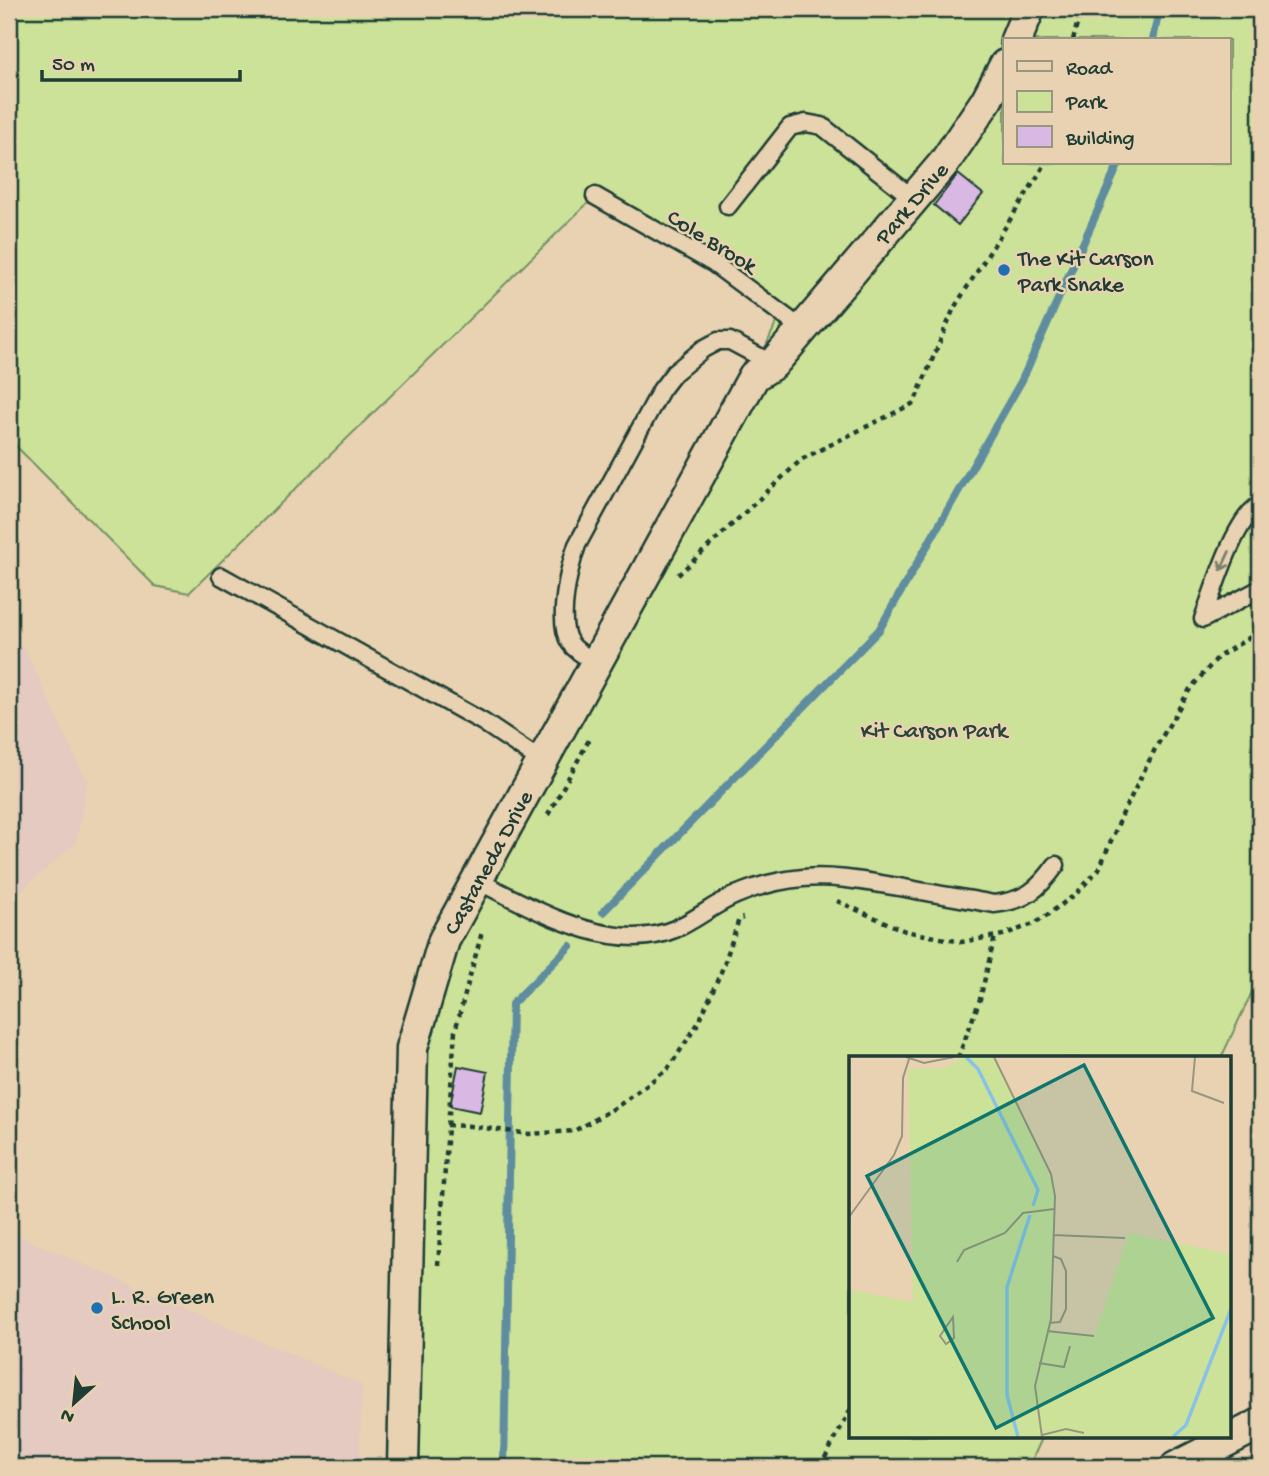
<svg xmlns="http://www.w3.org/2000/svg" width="1269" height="1476" font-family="'Gochi Hand',sans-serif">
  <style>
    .built { fill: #e4cac0 }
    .green { fill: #cbe298; stroke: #759066; stroke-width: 2; fill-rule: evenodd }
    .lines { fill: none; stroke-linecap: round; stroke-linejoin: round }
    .stream { stroke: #5e8d9f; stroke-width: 8 }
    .building { fill: #d9b8e4; stroke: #1f3d34; stroke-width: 2 }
    .lane-casing { stroke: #1f3d34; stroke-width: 21 }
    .street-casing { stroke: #1f3d34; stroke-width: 35 }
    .path { stroke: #1f3d34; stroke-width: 4.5; stroke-dasharray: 5 5; stroke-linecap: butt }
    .lane { stroke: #e8d2b1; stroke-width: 16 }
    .street { stroke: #e8d2b1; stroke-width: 30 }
    .oneway { stroke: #79806c }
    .poi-dot { fill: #1f6fb2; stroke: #e8d2b1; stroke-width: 2.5 }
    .labels { text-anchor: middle; stroke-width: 5; stroke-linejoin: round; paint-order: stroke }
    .street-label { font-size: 23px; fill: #1f3d34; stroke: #e8d2b1 }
    .poi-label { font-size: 23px; fill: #1f3d34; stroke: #e8d2b1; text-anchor: start }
    .park-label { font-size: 23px; fill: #284539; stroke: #e8d2b1 }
    .inset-river { fill: none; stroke: #88c3e7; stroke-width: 3.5 }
    .inset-road { fill: none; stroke: #98967f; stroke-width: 2 }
    .view { fill: #0f766e; fill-opacity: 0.15; stroke: #0f766e; stroke-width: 3.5 }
    .inset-edge { fill: none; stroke: #1f3d34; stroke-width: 3.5 }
  </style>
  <rect width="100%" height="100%" fill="#e8d2b1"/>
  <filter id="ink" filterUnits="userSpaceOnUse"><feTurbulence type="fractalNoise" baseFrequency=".0143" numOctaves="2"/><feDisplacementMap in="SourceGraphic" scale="14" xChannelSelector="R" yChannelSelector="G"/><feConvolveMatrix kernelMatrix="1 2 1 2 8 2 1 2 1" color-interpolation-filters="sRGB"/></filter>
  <g filter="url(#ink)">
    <path class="built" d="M9,639L25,649L87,782L76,843L9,901Z
      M9,1232L362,1385L359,1467H9Z"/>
    <path class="green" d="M9,9H1260V975L1221,1058H851V1436H1043L1029,1467H402L425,991L735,414L779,317L762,295L595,196L189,593L155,586L9,439ZM1005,40H1229V163H1005Z"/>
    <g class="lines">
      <path class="stream" d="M1153,40L1159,9
        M603,912L879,630L1022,380L1119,163
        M504,1467L512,1004L570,946"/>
    </g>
    <path class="building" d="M958,174L983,194L958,225L934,205Z
      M458,1066L488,1072L480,1112L450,1106Z"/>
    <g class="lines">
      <g class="lane-casing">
        <path id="lane" d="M595,196L713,263L802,329
          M728,206L790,127L806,123L822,126L914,199
          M1260,505C1235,517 1213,592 1203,619L1260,589
          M221,576L483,722L543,762
          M598,663C588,657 577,653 570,643C556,622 569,568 577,545L661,390L674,373L703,349L718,341H730L773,364
          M478,881C533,908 612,956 675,929C696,920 714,904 736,895C757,886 780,880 803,878C834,875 868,882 899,887C930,893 962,898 994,904C1025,901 1038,890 1056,865"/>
      </g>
      <g class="street-casing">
        <g id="street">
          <path d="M1016,40L1029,9"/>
          <path id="s1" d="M403,1467L412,1048L444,940L754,376L773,364L944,163L986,101L1005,65"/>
          <path d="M1176,1467L1260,1424"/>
        </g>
      </g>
      <path class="path" d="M1073,40L1081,9
        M678,575L802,459L914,403L954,308L1046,163
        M548,815L589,740
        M837,901L905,931L961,942L1003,935L1036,923L1076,894L1099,869L1122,815L1155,749L1190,689L1218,657L1260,631
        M958,1058L980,999L995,936
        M447,1125L470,1126L529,1134L574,1131L618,1106L668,1069L699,1022L724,965L739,919L743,918
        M438,1265L455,1031L482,932
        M820,1467L851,1409"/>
      <use href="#lane" class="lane"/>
      <use href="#street" class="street"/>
    </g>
    <defs><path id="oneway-shaft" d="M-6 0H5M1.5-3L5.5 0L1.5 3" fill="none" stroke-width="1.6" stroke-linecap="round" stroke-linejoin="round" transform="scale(1.75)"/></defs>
    <use class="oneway" href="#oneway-shaft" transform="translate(1225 561) rotate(115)"/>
  </g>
  <g class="poi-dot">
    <circle cx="1004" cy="270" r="7"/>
    <circle cx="97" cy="1308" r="7"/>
  </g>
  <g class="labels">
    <g class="street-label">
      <text dy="8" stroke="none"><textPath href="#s1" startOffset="1410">Park Drive</textPath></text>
      <text transform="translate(713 240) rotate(32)" y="8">Cole Brook</text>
      <text dy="8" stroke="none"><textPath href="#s1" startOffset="621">Castaneda Drive</textPath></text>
    </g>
    <g class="poi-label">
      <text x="1018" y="265">The Kit Carson<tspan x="1018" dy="26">Park Snake</tspan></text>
      <text x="111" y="1303">L. R. Green<tspan x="111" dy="26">School</tspan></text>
    </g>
    <g class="park-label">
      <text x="934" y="737">Kit Carson Park</text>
    </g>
  </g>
  <g transform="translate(849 1056)">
    <rect width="382" height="382" fill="#e8d2b1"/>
    <path d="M114,1H145L205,129L203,275L245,280L280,177L381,198V381H0V234L64,246L59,13L95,12Z" fill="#cbe298"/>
    <path class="inset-river" d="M117,1L129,13L189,134L184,150M169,381L158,339V231L181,159M324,381L337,369L382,253"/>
    <path class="inset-road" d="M57,1L75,7L105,1M145,1L202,118L206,140L202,263L186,330L193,381M346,1L343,35L375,47M0,161L45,99L53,80L54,22L60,3M204,179L276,182M108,206L115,194L156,177L174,157L205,153M104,261L105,282L97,288L91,280ZM200,267L211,266L217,253V215L212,203L204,200M198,275L245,280M190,307L215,311L221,290M193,379L217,373L235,377"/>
    <path class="view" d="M235,9L364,262L147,372L18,120Z"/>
    <rect width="382" height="382" class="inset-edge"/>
  </g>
  <rect width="1269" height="1476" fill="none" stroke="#e8d2b1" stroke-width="35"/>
  <rect x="18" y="18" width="1234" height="1441" fill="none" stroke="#1f3d34" stroke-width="2.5" filter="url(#ink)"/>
  <rect x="1003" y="38" width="228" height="126" fill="#e8d2b1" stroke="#98967f" stroke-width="2"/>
  <rect x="1017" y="61" width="35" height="10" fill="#e8d2b1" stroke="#98967f" stroke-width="2"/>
  <text x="1066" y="74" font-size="21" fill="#1f3d34">Road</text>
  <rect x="1017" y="91" width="35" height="21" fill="#cbe298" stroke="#98967f" stroke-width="2"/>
  <text x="1066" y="108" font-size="21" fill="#1f3d34">Park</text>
  <rect x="1017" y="126" width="35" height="21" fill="#d9b8e4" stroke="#98967f" stroke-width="2"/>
  <text x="1066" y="144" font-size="21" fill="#1f3d34">Building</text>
  <g transform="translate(74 1403) rotate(207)" stroke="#e8d2b1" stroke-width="5" paint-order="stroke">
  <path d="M0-5L12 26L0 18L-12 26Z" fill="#1f3d34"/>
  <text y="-10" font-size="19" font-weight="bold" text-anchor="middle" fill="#1f3d34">N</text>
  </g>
  <path d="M42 70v10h198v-10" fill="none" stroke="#1f3d34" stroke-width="3.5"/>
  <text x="52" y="70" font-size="21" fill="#1f3d34" stroke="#e8d2b1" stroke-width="5" paint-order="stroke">50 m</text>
</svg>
